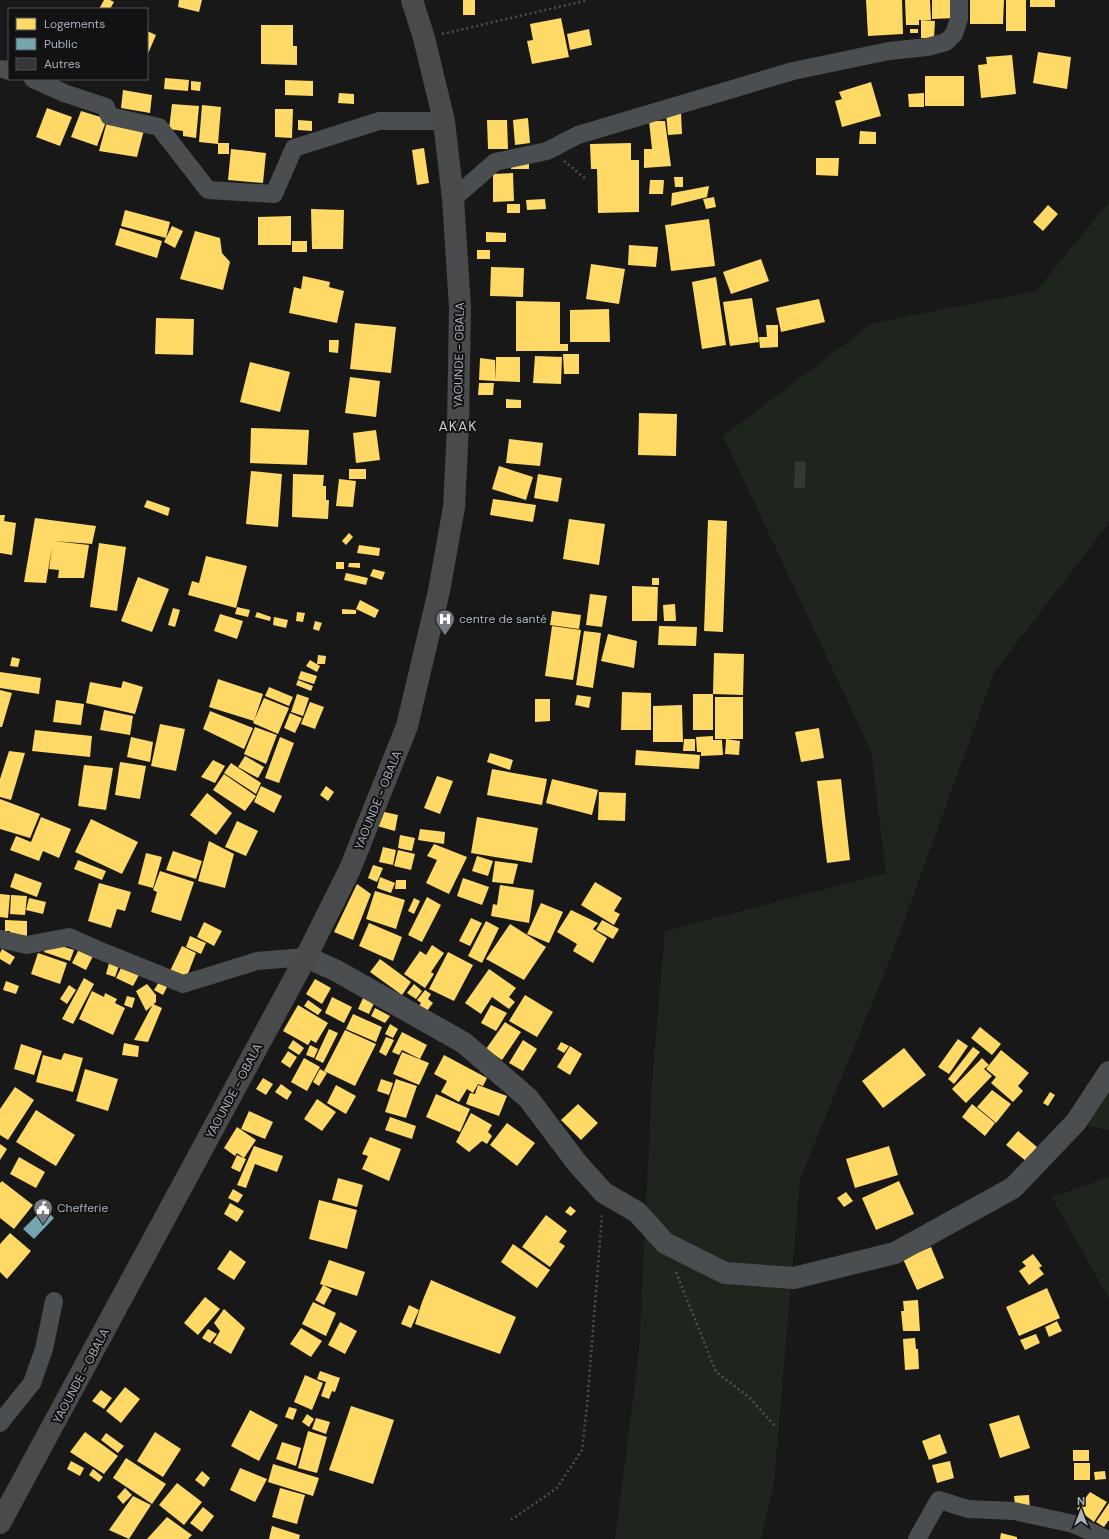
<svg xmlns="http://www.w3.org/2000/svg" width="1109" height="1539" font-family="'DM Sans',sans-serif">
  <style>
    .green { fill: #1d251d }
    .homes { fill: #ffd966 }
    .public { fill: #76a5af }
    .building { fill: #363637 }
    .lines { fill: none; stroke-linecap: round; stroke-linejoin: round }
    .path { stroke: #4e4f52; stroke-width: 2.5; stroke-dasharray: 2 3; stroke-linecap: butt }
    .minor { stroke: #4b4e51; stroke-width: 18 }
    .tertiary { stroke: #4b4e51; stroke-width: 22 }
    .trunk { stroke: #494a4c; stroke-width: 22 }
    .labels { text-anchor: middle; stroke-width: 4; stroke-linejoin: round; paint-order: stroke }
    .street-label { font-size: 12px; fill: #a8b0ba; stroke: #121214 }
    .poi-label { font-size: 12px; fill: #a8b0ba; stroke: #121214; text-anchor: start }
    .quarter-label { font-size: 14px; letter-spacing: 1px; fill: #c9ced5; stroke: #121214 }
  </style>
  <rect width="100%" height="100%" fill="#181818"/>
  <path class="green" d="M1109,202V523L995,671L891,957L800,1179L774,1483L761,1539H615L639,1352L652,1083L665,931L886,873L871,751L723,436L873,323L1036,291Z
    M1109,1072V1131L1076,1122Z
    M1109,1177V1299L1052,1197Z"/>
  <path class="homes" d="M104,0H110L114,2L110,9H99Z
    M179,0H202L199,12L178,7Z
    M463,0H475V15H463Z
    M866,0H902L903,34L868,36Z
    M905,0H930L931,20H919V25H906Z
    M932,0H955L956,18L932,19Z
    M970,0H1004L1003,24H970Z
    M1006,0H1026V31H1006Z
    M1030,0H1055V7H1030Z
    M561,18L569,57L532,64L527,41L533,40L530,24Z
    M921,20L935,21L934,38H921Z
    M261,25H293V46H297V65L261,64Z
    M589,29L592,45L570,50L567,34Z
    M910,29H918V33H910Z
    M147,31L156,35L147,56Z
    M1038,52L1071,57L1067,89L1033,83Z
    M1012,55L1016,94L981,98L978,65L987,64L986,57Z
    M925,76H964V106H925Z
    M165,78L189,80L188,91L164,89Z
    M285,80L313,81V96L285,95Z
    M191,81L201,82L200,91L191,90Z
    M871,82L881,116L842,127L835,101L842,99L839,92Z
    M123,90L152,95L150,113L121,108Z
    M339,93L354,94V104L338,103Z
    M924,93V107H909L908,94Z
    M172,104L199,106L196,138L183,136V131L169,129Z
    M202,105L221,107L218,144L199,142Z
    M47,108L72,117L60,146L36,137Z
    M275,109H293L292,138L275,137Z
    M81,111L107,119L97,146L71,137Z
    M681,112L682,134L668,135L666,113Z
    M108,118L145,126L137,157L99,151Z
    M528,118L530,143L515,145L513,120Z
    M298,120L312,121V131L298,130Z
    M487,120H507L508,149H488Z
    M649,121H665L671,166L644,168V149H652Z
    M860,131L876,132V144H859Z
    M218,143H229V154H218Z
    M631,143V160H639V212L598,213L597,169H591L590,144Z
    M424,148L429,183L417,185L412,150Z
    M231,149L266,153L263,183L228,180Z
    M816,158H839L838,176L816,175Z
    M511,161H529V169H511Z
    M513,173L514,201L493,202V174Z
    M674,177H683V187H675Z
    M650,180H664L663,194H649Z
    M709,186L707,197L671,206L672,193Z
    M714,197L716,207L706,209L703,199Z
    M545,199L546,209L527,210L526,200Z
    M507,204H520V213H507Z
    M1048,205L1058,214L1043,231L1033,222Z
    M311,209L344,210L343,249H312Z
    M125,210L170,222L166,238L121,226Z
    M291,216V245H258V217Z
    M709,219L715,266L671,271L665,225Z
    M172,226L183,231L175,248L164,242Z
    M120,228L162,241L157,258L115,245Z
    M195,231L220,238L222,253L230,262L223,290L180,279Z
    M486,232L506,233V242H486Z
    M292,241H307V252H292Z
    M629,245L658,247L656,267L628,265Z
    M477,250H490V259H477Z
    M761,259L769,281L731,294L723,272Z
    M591,264L625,269L619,304L586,299Z
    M491,267L524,268L523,297L490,296Z
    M303,276L330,282L329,287L344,291L337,323L289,313L294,287L301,289Z
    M716,277L726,345L702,349L692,282Z
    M752,298L759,342L730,346L723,302Z
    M819,299L825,322L781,332L776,308Z
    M516,301L560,302V344H568V351H516Z
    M609,309L610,342H570V310Z
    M156,318L194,319L193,355L155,354Z
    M355,323L396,327L391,373L350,369Z
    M766,325H778V347L760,348L759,337H767Z
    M329,340H339L338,353L329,352Z
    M563,354H579V374H564Z
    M535,356L562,357L561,384L533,383Z
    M496,357H520V382L495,381Z
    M480,358L495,360V381L479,380Z
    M250,362L290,372L280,412L240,402Z
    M350,377L380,381L376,417L345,413Z
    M479,383H494L493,395H478Z
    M506,399L521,400V408H506Z
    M639,413L677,414L676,456L638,455Z
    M251,428L309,430L307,465L250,463Z
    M376,430L380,460L356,463L353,433Z
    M509,439L543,443L540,466L506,463Z
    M499,466L533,477L526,500L492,489Z
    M349,469H366V479H349Z
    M251,471L282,474L278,527L246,524Z
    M293,474L324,475L323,486H326V500H329L328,519L292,517Z
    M538,474L562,478L558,502L534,498Z
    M339,479L356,481L353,507L336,506Z
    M493,499L536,505L533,522L490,515Z
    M147,500L170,508L168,516L144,507Z
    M0,515H5L4,521L16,523L12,555L0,553Z
    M35,518L96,526L92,544L54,541L89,545L84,578H58L59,570L49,569L52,547L46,583L24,582Z
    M569,519L605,524L599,565L563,559Z
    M708,520L727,521L723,632L704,631Z
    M349,533L353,537L346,545L342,541Z
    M99,543L126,547L117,611L90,607Z
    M359,545L380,548L379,556L357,553Z
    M206,556L247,566L236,608L188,595L192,581L199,583Z
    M336,562H344V569H336Z
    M349,563H360V568L348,567Z
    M373,569L385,572L382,580L370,576Z
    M346,573L368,578L366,585L344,580Z
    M138,577L169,589L152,632L121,621Z
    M652,578H659V585H652Z
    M632,586L658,587L657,621H632Z
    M590,594L607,596L602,627L586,625Z
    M360,600L379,610L375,618L356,609Z
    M675,604L676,621H664L663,605Z
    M237,607L250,610L248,617L235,614Z
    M173,608L180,610L175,627L168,625Z
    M342,609L356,610V614H342Z
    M552,611L581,615L579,629L550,625Z
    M257,612L271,617L270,621L255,617Z
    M297,612L305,613L303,622L296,621Z
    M220,614L243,621L237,639L214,631Z
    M274,617L288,620L286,628L273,625Z
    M315,621L322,623L319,631L313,629Z
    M552,626L581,630L573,680L545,676Z
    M659,626L697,627L696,646L658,645Z
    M584,631L601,633L593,688L576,685Z
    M608,634L637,641L634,668L601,661Z
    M714,653L744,654L743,695L713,694Z
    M318,655L326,656L325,664H317Z
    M12,657L20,659L18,667L10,666Z
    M310,660L320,666L317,672L306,666Z
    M301,671L317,676L314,684L298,679Z
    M0,672L41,678L39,694L0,688Z
    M218,679L263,694L254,721L209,707Z
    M298,680L313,686L311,691L296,685Z
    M123,681L143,687L135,714L86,703L90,682L121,688Z
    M269,687L293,697L289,706L265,696Z
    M0,690L12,693L2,727H0Z
    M622,692L651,693V730H621Z
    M297,694L309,698L303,716L291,712Z
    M693,694H713V730H693Z
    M577,695L591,697L589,708L575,705Z
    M715,697H743V739H715Z
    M264,698L289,708L278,734L253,723Z
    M535,699H550V721L535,722Z
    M56,700L84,704L81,725L53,722Z
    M310,702L324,707L315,729L301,724Z
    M682,705L683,742H653V706Z
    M104,710L133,716L130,735L100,730Z
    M210,711L253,728L244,749L203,729Z
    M290,713L302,718L295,733L284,728Z
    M160,724L185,729L176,771L151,766Z
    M255,727L277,735L266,764L244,754Z
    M819,728L824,758L801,762L795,732Z
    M35,730L92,736L90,757L32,751Z
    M713,736V740H722L723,755L701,756V752H697L696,737Z
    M131,737L153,742L150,762L127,757Z
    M280,737L294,743L279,783L265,778Z
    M684,739H695V751H683Z
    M726,739L740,741L739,755L725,754Z
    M636,750L700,755L699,769L635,765Z
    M9,751L25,753L11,800L0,797V779Z
    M490,753L513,760L510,770L487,762Z
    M245,756L264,767L258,778L238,767Z
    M213,760L225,766L215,783L201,777Z
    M120,762L146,766L140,799L115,795Z
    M231,763L261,783L256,794L224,773Z
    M84,765L113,768L106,810L78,806Z
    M492,769L547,779L542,805L487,795Z
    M224,774L256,796L245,811L213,790Z
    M437,776L453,781L440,814L424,808Z
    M552,779L598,790L592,815L546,803Z
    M841,779L850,860L827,863L817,781Z
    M261,786L282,796L274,813L254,802Z
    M326,786L334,792L328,801L320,795Z
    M599,792L626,793L625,821L598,820Z
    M207,793L232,813L216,835L190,815Z
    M0,799L40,814L30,838L0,829Z
    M380,811L398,815L395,831L377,826Z
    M41,817L71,829L59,858L43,851L39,861L10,850L16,836L31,842Z
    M477,817L538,828L532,863L471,853Z
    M91,819L138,842L122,874L75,852Z
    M237,821L258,831L246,856L225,847Z
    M420,829L445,832L444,844L418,840Z
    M400,835L415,838L412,851L398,848Z
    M209,841L234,854L225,888L198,881Z
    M434,844L467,857L449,894L426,883L437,860L427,856Z
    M383,847L396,850L393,865L379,862Z
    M398,850L415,854L411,870L394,866Z
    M173,851L202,861L196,879L166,870Z
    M146,853L162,857L153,888L138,884Z
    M477,856L493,861L488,876L472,871Z
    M78,860L106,871L102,880L74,869Z
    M495,861L518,864L513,884L492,882Z
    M373,865L383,868L377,882L368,878Z
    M160,871L194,882L181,921L151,912L157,892L153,890Z
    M15,873L42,883L37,897L10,887Z
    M380,877L395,883L391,893L377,888Z
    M463,878L489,887L482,905L457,896Z
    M396,880H406V889H395Z
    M595,882L622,898L614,911L620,914L614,925L581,905Z
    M99,883L131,892L125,911L117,909L111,928L88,921Z
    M357,884L371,894L353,940L334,932Z
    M500,885L534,890L529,923L491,916L493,904L497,905Z
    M375,891L405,900L396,929L366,919Z
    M0,894L10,895L8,918L0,917Z
    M11,895L27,896L25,915L10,914Z
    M427,897L441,905L422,942L408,935Z
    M29,898L46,902L43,914L26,910Z
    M414,898L420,901L414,914L408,911Z
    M541,903L563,912L549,943L527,934Z
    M571,910L598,923L593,929L607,938L593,963L573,951L577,944L557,932Z
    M471,918L482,923L470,946L459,941Z
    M5,920L27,921V936L10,935V931H5Z
    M602,920L619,929L613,939L596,930Z
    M486,921L499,928L482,963L468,956Z
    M204,922L222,931L214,946L197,937Z
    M369,923L402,937L393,961L359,946Z
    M510,924L546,947L524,980L486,959Z
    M190,936L206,943L201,954L186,947Z
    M48,942L74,950L70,961L44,952Z
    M432,945L444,953L431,972L434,974L425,988L404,974L420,951L426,955Z
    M182,946L196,953L187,976L170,971Z
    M2,949L15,957L10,965L0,959V953Z
    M79,949L93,956L86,970L72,963Z
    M448,952L473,965L454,1001L429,989Z
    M38,953L67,963L60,984L31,974Z
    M380,959L411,982L402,995L370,972Z
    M110,960L120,963L115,977L106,974Z
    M123,964L140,973L133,986L116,978Z
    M489,969L516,988L509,997L515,1002L509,1009L492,997L481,1014L465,1003Z
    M84,978L94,984L73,1024L62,1019Z
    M315,979L331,988L322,1004L306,994Z
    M6,981L19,986L16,994L3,990Z
    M159,982L167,987L163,995L154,990Z
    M147,984L156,995V1002L146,1011L136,991Z
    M414,984L422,991L416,999L407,993Z
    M69,985L76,990L67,1004L60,999Z
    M425,990L431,994L428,999L433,1003L427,1011L419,1006L421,1003L417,1000Z
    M92,991L104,997L105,993L117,999L115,1003L125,1008L113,1035L79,1019Z
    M525,995L553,1012L537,1037L509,1021Z
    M127,996L135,998L132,1008L124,1005Z
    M332,997L352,1007L344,1023L325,1013Z
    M363,998L374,1003L369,1014L358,1009Z
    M308,1000L322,1010L318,1015L304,1006Z
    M153,1004L162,1008L148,1042L134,1040Z
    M298,1005L328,1023L316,1043L311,1040L308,1045L283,1031Z
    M491,1005L507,1013L496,1031L481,1023Z
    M375,1008L390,1016L385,1023L371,1016Z
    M353,1014L382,1027L376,1042L346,1029Z
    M505,1022L521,1032L502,1060L486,1049Z
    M390,1024L398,1029L393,1038L385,1034Z
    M980,1027L1001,1044L992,1055L971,1038Z
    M329,1029L338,1033L323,1063L315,1059Z
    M345,1030L376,1044L355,1086L324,1071Z
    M402,1032L427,1045L420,1059L402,1050L399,1055L392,1052Z
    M386,1037L394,1040L386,1056L379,1052Z
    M958,1039L968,1046L949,1074L938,1067Z
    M293,1040L304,1048L299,1055L288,1048Z
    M523,1040L537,1049L523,1071L509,1063Z
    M561,1042L569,1046L564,1053L557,1049Z
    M124,1043L139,1046L138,1057L122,1055Z
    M21,1044L42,1051L34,1075L14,1069Z
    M310,1045L318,1049L314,1058L306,1055Z
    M570,1046L582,1054L570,1075L557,1067Z
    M973,1047L980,1052L954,1084L948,1079Z
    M904,1048L926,1075L883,1108L862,1081Z
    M1001,1050L1029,1073L1018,1086L1023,1091L1013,1102L991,1083L996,1077L986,1069Z
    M288,1051L297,1057L290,1068L281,1062Z
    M402,1052L429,1063L419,1085L393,1074Z
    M64,1053L83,1058L73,1092L36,1082L43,1055L61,1060Z
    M444,1055L487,1078L483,1086L478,1084L473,1093L467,1089L459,1102L441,1092L447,1081L434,1074Z
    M304,1058L320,1067L307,1091L291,1082Z
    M982,1058L989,1065L984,1069L992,1076L966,1103L952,1089Z
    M85,1069L118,1079L108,1111L76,1101Z
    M320,1069L327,1073L319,1086L313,1082Z
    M263,1078L273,1084L266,1095L256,1089Z
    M381,1079L393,1083L389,1095L377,1091Z
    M396,1079L417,1086L406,1118L385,1112Z
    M281,1084L292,1092L287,1100L275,1092Z
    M336,1085L356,1096L346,1114L327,1103Z
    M478,1085L507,1096L499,1116L466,1104L470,1093L475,1094Z
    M15,1087L34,1100L8,1140L0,1135V1109Z
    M992,1090L1011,1104L996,1123L977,1107Z
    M1050,1092L1055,1095L1048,1106L1043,1103Z
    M436,1094L470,1109L460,1132L426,1117Z
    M317,1099L336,1112L322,1131L304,1119Z
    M578,1104L598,1123L581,1140L561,1120Z
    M972,1104L995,1123L985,1136L962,1117Z
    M36,1110L75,1135L56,1166L16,1142Z
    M249,1111L273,1122L265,1139L241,1129Z
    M471,1113L492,1125L488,1132L492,1136L487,1144L482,1141L469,1152L456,1142Z
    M390,1117L416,1126L412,1139L385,1130Z
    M507,1123L535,1143L517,1166L490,1145Z
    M237,1127L256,1140L244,1158L237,1153L235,1156L224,1148Z
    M1018,1131L1037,1147L1026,1161L1006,1145Z
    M370,1137L401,1149L389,1181L362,1169L368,1156L362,1154Z
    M0,1144L7,1149L0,1160Z
    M254,1146L283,1156L277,1172L255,1164L246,1188L237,1185Z
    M889,1146L898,1175L855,1188L846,1159Z
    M237,1155L246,1159L240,1172L231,1168Z
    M19,1157L45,1172L36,1188L10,1174Z
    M338,1178L363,1185L357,1207L332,1200Z
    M2,1181L33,1205L14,1229L0,1218V1183Z
    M899,1181L914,1214L876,1230L862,1198Z
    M233,1189L243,1195L238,1203L228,1198Z
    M846,1192L853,1201L844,1207L837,1198Z
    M319,1200L357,1210L347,1249L309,1239Z
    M230,1203L244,1211L237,1222L224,1214Z
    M570,1206L576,1211L571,1216L565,1212Z
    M546,1215L567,1231L559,1242L565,1246L550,1267L522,1247Z
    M10,1233L31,1251L7,1279L0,1272V1244Z
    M513,1244L550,1270L537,1288L501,1262Z
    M931,1247L944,1278L917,1290L903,1259Z
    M230,1250L246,1262L234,1280L217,1269Z
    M1033,1254L1042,1266L1039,1268L1044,1274L1029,1285L1019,1271L1026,1266L1022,1262Z
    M329,1260L365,1272L357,1296L320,1284Z
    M431,1280L516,1317L500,1354L415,1324L422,1302Z
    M323,1285L332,1290L324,1305L315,1300Z
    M1047,1288L1060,1318L1019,1336L1006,1307Z
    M205,1297L220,1309L198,1335L184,1323Z
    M918,1300L920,1331H903L901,1311H904L903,1301Z
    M313,1302L336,1313L326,1336L302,1324Z
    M409,1305L419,1310L411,1328L401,1324Z
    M224,1309L245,1328L231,1354L213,1343L220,1331L214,1323Z
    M1057,1321L1062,1331L1049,1337L1045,1327Z
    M340,1322L357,1331L345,1354L328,1345Z
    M301,1328L322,1341L311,1357L290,1344Z
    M208,1329L217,1334L210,1343L202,1338Z
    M1036,1334L1040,1343L1025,1350L1020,1340Z
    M915,1338L916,1349H918L919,1369L905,1370L903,1339Z
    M320,1371L340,1378L335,1392L332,1391L329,1399L321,1396L326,1382L317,1379Z
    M305,1375L323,1383L312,1410L294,1402Z
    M125,1387L140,1399L121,1423L106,1411Z
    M101,1390L112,1398L104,1409L92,1401Z
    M351,1406L394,1420L373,1484L329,1470Z
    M289,1407L297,1409L293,1420L285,1417Z
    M250,1410L278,1425L259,1461L231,1446Z
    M307,1414L314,1419L309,1427L302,1422Z
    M1019,1415L1030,1448L1000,1458L989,1424Z
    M316,1418L330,1422L326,1434L312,1429Z
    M308,1431L327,1437L317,1473L298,1468Z
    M85,1432L118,1456L104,1474L70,1452Z
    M155,1432L181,1449L163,1477L137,1461Z
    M106,1433L124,1446L118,1453L101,1440Z
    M940,1434L947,1453L929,1460L922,1441Z
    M282,1442L301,1448L296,1466L276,1459Z
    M1073,1450H1089V1461H1073Z
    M126,1458L166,1484L152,1504L113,1478Z
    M71,1461L84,1468L80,1476L67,1469Z
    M950,1461L954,1478L937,1483L932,1465Z
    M1074,1463H1090V1480H1074Z
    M273,1464L319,1478L313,1496L268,1482Z
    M240,1468L267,1479L255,1502L230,1490Z
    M93,1469L103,1477L99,1482L89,1475Z
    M202,1471L210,1478L204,1487L195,1480Z
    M1105,1471L1106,1479L1095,1480L1094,1472Z
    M177,1483L202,1502L184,1525L159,1505Z
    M125,1488L132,1495L123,1504L117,1497Z
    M280,1488L305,1495L297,1524L272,1517Z
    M1090,1492L1107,1502L1094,1522L1077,1509Z
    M1029,1495L1030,1512L1016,1513L1014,1496Z
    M133,1496L151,1505L129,1539L109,1530Z
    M1109,1503V1520L1104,1527L1096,1522Z
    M203,1507L214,1516L202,1532L190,1523Z
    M167,1517L192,1535L188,1539H147Z
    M272,1526L300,1535L299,1539H269Z
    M1001,1533L1017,1537V1539H1000Z"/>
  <path class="public" d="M44,1208L54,1218L34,1239L23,1229Z"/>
  <path class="building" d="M795,461L806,462L805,488H794Z"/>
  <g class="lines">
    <path class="path" d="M442,34L588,0
      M564,161L587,180
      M676,1272L716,1372L749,1397L775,1426
      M511,1520L557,1488L582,1450L587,1406L602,1215"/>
    <path class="minor" d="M3,69L9,71
      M33,79L64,93L106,107L109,116L159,127L208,190L274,194L294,148L379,121H444
      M453,199L495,162L547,151L578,135L793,71L889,51L927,47L946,42L954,34L959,19V0
      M0,939L27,945L69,937L96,949L183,984L257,961L306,957
      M0,1423L32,1383L44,1349L54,1301
      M917,1539L939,1500L968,1509L1014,1511L1074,1524L1106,1539"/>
    <path class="tertiary" d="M306,957L337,971L464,1043L528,1098L577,1163L604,1193L637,1212L665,1243L725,1273L794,1278L895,1253L1013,1188L1076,1122L1109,1072"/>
    <path class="trunk" d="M0,1523L306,957L350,869L407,726L439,591L454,507L458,426L460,307L453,199L444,121L424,38L412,0"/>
  </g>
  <defs>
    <g id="hospital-pin" transform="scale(1)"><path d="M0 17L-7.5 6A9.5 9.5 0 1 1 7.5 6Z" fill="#767b81" stroke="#121214"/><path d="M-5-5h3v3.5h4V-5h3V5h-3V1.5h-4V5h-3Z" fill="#fff"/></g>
    <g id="civic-pin" transform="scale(1)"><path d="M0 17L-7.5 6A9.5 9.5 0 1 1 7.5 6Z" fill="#767b81" stroke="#121214"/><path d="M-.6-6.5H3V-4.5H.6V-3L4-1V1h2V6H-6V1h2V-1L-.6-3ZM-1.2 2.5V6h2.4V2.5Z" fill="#fff"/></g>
  </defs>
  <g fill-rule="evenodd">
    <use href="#hospital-pin" x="445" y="619"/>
    <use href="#civic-pin" x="43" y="1208"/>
  </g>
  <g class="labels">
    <g class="street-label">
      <text transform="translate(459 355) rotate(-89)" y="4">YAOUNDE - OBALA</text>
      <text transform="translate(378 800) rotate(-68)" y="4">YAOUNDE - OBALA</text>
      <text transform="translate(234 1091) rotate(-62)" y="4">YAOUNDE - OBALA</text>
      <text transform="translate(81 1376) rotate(-62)" y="4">YAOUNDE - OBALA</text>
    </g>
    <g class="poi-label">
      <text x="459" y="623">centre de santé</text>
      <text x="57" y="1212">Chefferie</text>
    </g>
    <g class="quarter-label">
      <text x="458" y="431">AKAK</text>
    </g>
  </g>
  <rect x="8" y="8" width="140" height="72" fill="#121214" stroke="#4e5156"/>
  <rect x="16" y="18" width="20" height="12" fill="#ffd966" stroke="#4e5156"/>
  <text x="44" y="28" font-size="12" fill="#a8b0ba">Logements</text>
  <rect x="16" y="38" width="20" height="12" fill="#76a5af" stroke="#4e5156"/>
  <text x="44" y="48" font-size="12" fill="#a8b0ba">Public</text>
  <rect x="16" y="58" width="20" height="12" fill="#363637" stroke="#4e5156"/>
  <text x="44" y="68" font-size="12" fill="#a8b0ba">Autres</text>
  <g transform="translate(1081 1511)" stroke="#121214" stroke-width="3" paint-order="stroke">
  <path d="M0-3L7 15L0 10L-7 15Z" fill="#a8b0ba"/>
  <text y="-6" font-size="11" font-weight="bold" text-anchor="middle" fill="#a8b0ba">N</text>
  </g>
</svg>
